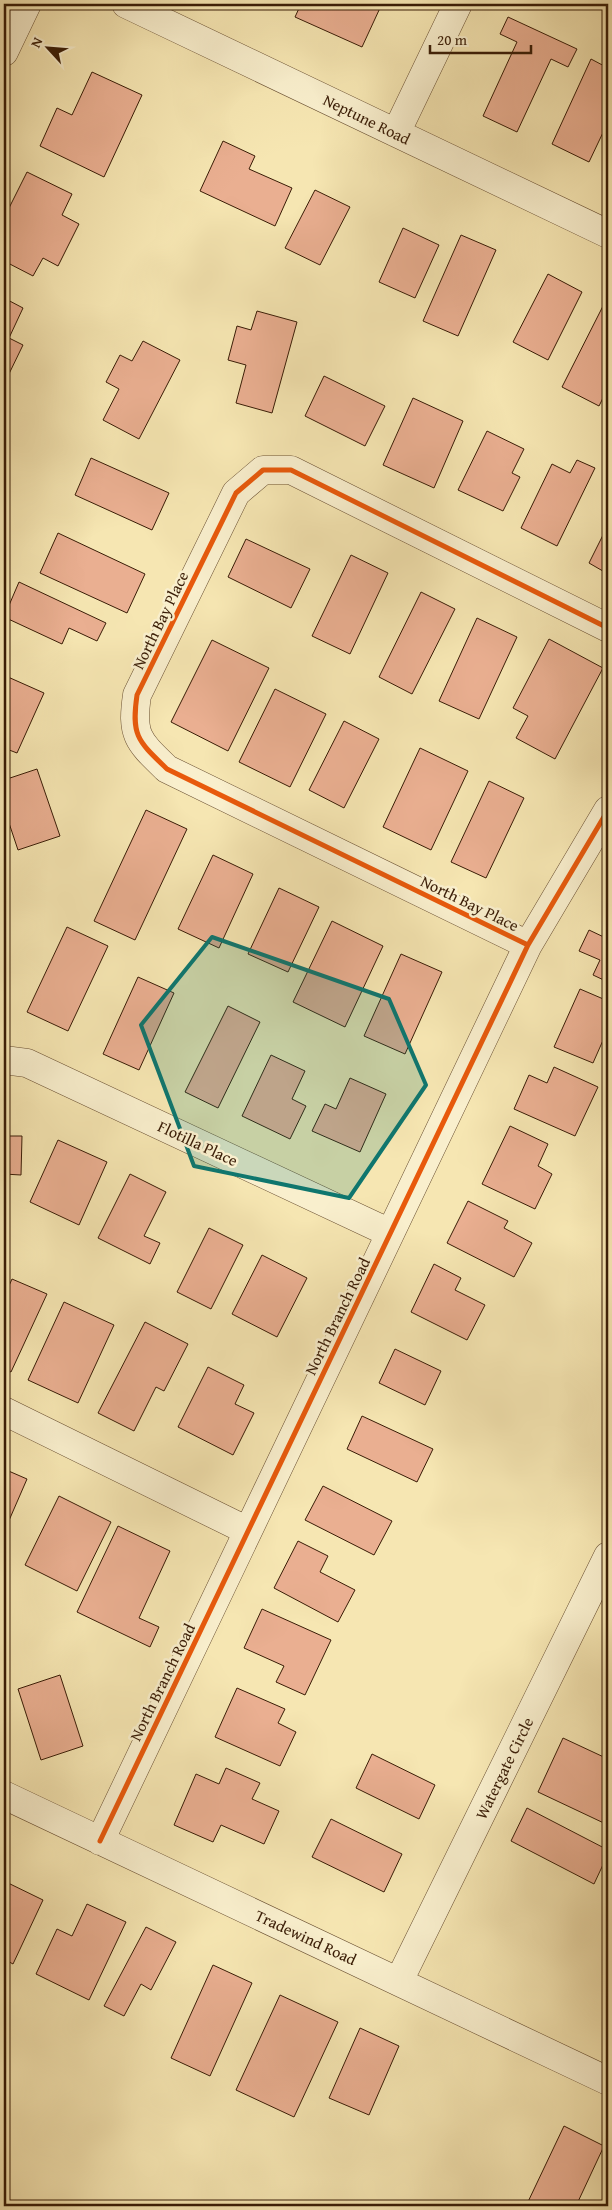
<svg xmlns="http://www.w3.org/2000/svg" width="612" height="2210" font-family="'Gentium Book Plus',serif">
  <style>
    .building { fill: #eaaf91; stroke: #391c06 }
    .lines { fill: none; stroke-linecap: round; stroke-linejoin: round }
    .minor-casing { stroke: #684e31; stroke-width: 29 }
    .minor { stroke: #f9efcd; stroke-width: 28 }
    .cycleway-casing { stroke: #f9efcd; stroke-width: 8 }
    .cycleway { stroke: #e8590c; stroke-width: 5 }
    .marked { fill: #0f766e; fill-opacity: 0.2; stroke: #0f766e; stroke-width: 4; stroke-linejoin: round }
    .labels { text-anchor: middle; stroke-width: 5; stroke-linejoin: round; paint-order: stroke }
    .street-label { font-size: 16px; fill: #391c06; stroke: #f9efcd }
  </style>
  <rect width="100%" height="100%" fill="#f6e6b2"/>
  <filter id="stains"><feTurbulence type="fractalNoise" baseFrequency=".004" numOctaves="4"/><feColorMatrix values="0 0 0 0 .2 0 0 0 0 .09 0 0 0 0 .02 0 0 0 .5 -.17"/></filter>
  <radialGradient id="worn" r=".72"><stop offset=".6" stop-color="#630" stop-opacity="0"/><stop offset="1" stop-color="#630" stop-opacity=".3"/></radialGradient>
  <path class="building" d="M301,4H371L380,8L362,47L295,17Z
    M508,17L577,49L568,67L551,59L517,132L483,116L517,42L500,34Z
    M591,59L608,68V122L589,162L552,144Z
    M92,72L142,95L104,177L40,146L57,108L72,115Z
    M223,141L255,156L249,169L292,188L275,226L200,191Z
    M27,172L72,194L62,215L79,224L58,266L43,258L33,276L4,261V218Z
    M315,190L350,207L320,265L285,248Z
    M403,228L439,245L415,298L379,282Z
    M461,235L496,250L458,336L423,321Z
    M548,274L582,292L548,360L513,342Z
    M4,298L23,308L9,338L23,345L6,380L4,379Z
    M603,306L608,309V388L599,406L562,387Z
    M257,311L297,322L272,413L236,403L246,365L228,360L237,326L251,330Z
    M143,341L180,360L139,439L103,420L119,389L106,382L120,355L132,361Z
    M324,376L385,406L365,446L305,416Z
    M413,398L463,421L434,488L383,465Z
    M487,431L524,449L512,473L520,477L503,511L458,490Z
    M91,458L169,493L152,530L75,495Z
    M577,460L595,468L557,546L521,528L552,464L570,473Z
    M608,525V574L589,563Z
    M58,533L145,574L127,613L40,573Z
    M246,539L310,569L291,608L228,577Z
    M351,555L388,573L350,654L312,636Z
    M19,582L106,623L97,641L69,628L62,644L4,617Z
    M421,592L455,609L412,694L379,677Z
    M477,618L517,637L479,719L439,701Z
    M549,639L603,668L555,759L516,738L528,716L513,708Z
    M212,640L269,668L228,751L171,722Z
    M8,677L44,693L17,753L4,748V685Z
    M275,689L326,714L290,787L239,762Z
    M344,721L379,739L344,808L309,790Z
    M420,748L468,771L431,850L383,827Z
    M37,769L60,836L18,850L4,808V780Z
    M489,781L524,798L486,878L451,862Z
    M146,810L187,829L135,940L94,921Z
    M213,855L253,874L219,948L178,929Z
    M279,888L319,907L288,972L248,954Z
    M332,921L383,946L345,1027L293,1002Z
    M67,927L108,946L68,1031L27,1012Z
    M589,930L608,939V982L593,975L600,960L579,951Z
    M401,954L442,972L405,1054L364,1036Z
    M138,977L174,993L139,1070L103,1054Z
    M580,989L608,1001V1029L593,1063L554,1047Z
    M228,1006L260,1022L218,1108L185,1092Z
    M271,1055L305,1071L292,1099L306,1106L290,1139L242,1116Z
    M554,1067L598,1087L575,1136L514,1109L529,1075L547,1083Z
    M350,1078L386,1094L360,1152L312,1131L325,1104L336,1109Z
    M510,1126L548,1144L538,1166L552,1174L535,1209L482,1184Z
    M4,1136H22L21,1175L4,1174V1186Z
    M58,1140L107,1162L79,1225L30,1202Z
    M130,1174L166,1192L144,1236L160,1243L150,1264L98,1238Z
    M468,1201L508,1221L504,1228L532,1243L514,1277L447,1243Z
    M209,1228L243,1245L211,1309L177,1292Z
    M262,1255L307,1278L277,1337L232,1314Z
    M434,1264L461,1278L455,1290L485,1305L467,1340L411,1312Z
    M12,1279L47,1294L11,1372L4,1369V1297Z
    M64,1302L114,1325L78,1403L28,1380Z
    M145,1322L188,1344L164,1391L156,1387L134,1431L98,1413Z
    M395,1349L441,1371L425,1405L379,1383Z
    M208,1367L244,1385L235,1404L254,1413L233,1455L178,1427Z
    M362,1416L433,1449L417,1482L347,1449Z
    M4,1469L27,1479L4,1532Z
    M323,1486L392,1521L374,1555L305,1520Z
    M59,1496L111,1522L77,1591L25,1565Z
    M118,1526L170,1551L139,1618L159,1627L150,1647L77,1612Z
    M298,1541L328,1556L320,1572L355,1590L338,1622L274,1588Z
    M262,1609L331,1640L305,1695L276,1682L284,1666L244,1648Z
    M60,1675L83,1746L41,1760L18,1689Z
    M237,1688L285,1709L278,1723L296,1732L280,1766L215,1737Z
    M563,1738L608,1759V1825L538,1792Z
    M372,1754L435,1785L419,1819L356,1788Z
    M226,1768L260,1783L252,1799L279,1811L264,1844L221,1825L213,1842L174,1825L196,1774L219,1784Z
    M527,1808L608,1850V1854L594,1884L511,1841Z
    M331,1819L402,1854L384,1892L312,1857Z
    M4,1881L43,1900L13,1964L4,1959Z
    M87,1904L126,1922L89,2000L36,1974L57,1929L72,1936Z
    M146,1927L176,1942L151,1990L141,1984L124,2016L104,2006Z
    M213,1965L252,1983L210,2076L171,2058Z
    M280,1995L338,2022L294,2117L236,2090Z
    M360,2028L399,2046L369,2115L329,2098Z
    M564,2126L604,2146L576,2206H526Z"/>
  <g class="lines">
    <g class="minor-casing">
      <path id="minor" d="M126,4L608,234
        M4,52L27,4
        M396,133L458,4
        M528,945L167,769C138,741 131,736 137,695L236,493L263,470H291L608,628
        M4,1060L27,1063L390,1233
        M4,1411L248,1531
        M4,1795L608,2081
        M100,1841L528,945L608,810
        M399,1981L608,1556"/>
    </g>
    <use href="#minor" class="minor"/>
    <g class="cycleway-casing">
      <path id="cycleway" d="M528,945L167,769C138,741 131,736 137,695L236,493L263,470H291L608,628
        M100,1841L528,945L608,810"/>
    </g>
    <use href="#cycleway" class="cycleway"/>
  </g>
  <path class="marked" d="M212,937L389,999L426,1085L349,1198L194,1166L141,1025Z"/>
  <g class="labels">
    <g class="street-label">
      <text transform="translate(367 119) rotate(26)" y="6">Neptune Road</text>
      <text transform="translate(160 620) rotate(-64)" y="6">North Bay Place</text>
      <text transform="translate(470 903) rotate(26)" y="6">North Bay Place</text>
      <text transform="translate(198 1143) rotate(25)" y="6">Flotilla Place</text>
      <text transform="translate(337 1316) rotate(-64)" y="6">North Branch Road</text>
      <text transform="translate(162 1682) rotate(-64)" y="6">North Branch Road</text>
      <text transform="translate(504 1768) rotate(-64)" y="6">Watergate Circle</text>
      <text transform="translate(306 1937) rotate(25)" y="6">Tradewind Road</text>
    </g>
  </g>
  <rect width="612" height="2210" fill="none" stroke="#f6e6b2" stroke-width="20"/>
  <rect x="5" y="5" width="602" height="2200" fill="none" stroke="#391c06" stroke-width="2.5"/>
  <rect x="10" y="10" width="592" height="2190" fill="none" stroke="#391c06"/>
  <g transform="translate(48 48) rotate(296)" stroke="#f9efcd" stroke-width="4" paint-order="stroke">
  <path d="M0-4L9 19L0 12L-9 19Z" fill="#391c06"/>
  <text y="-8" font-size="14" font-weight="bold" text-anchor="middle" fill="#391c06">N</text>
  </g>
  <path d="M430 45v8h101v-8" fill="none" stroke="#391c06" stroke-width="2.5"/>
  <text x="437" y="45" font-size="15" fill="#391c06" stroke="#f9efcd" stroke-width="4" paint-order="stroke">20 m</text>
  <rect width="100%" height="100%" filter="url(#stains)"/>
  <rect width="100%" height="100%" fill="url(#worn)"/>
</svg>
